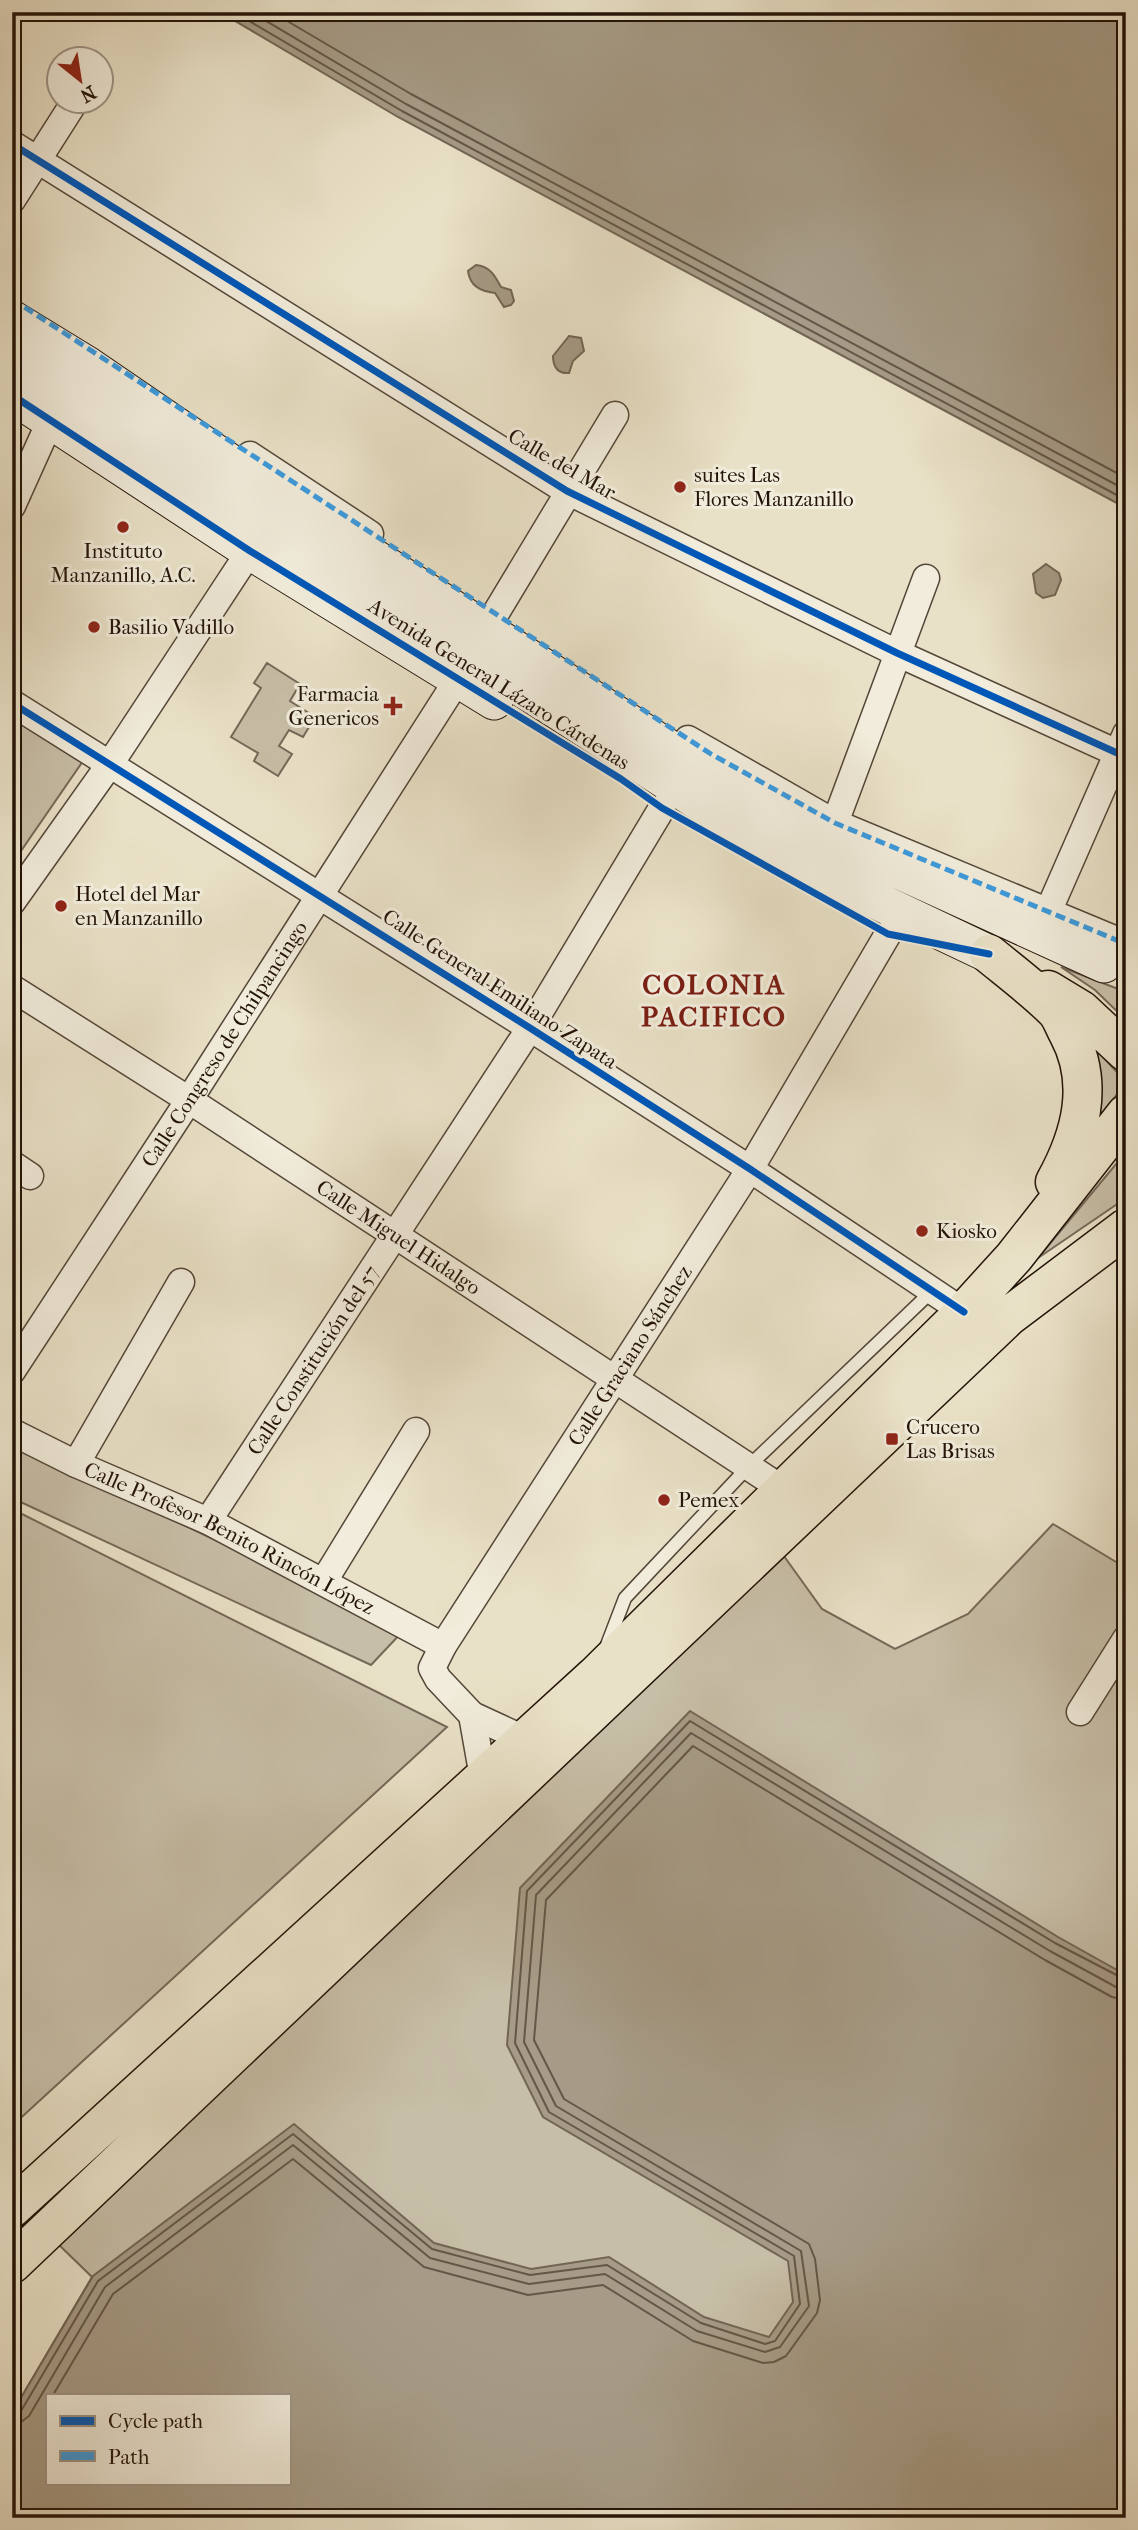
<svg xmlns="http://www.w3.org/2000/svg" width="1138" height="2530" font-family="'IM FELL French Canon',serif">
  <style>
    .green { fill: #c7bea7; stroke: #756858; stroke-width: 2; fill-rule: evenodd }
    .water { fill: #a69b86; stroke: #726554; stroke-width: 2; fill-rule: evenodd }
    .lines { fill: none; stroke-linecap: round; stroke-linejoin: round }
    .shore { stroke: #645747; stroke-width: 2 }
    .lane-casing { stroke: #544638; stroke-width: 15 }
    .street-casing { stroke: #544638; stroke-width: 29 }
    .secondary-casing { stroke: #231308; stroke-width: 39 }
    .primary-casing { stroke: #231308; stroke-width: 41 }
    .lane { stroke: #f1ecdb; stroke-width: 12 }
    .street { stroke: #f1ecdb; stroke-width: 26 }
    .secondary { stroke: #f1ecdb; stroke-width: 37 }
    .primary { stroke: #e9e1c7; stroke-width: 38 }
    .quiet { stroke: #3c9add; stroke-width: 5; stroke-dasharray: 10 5; stroke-linecap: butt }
    .cycleway-casing { stroke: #f1ecdb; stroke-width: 11 }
    .cycleway { stroke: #0057b8; stroke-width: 7 }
    .poi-dot { fill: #8f2418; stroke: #f1ecdb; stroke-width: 2.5 }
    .labels { text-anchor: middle; stroke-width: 6; stroke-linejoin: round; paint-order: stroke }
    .street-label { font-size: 21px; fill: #231308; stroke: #f1ecdb }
    .poi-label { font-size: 21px; fill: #231308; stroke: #f1ecdb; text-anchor: start }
    .district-label { font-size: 28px; font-weight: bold; letter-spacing: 2px; fill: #7a1f14; stroke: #f1ecdb }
  </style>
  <rect width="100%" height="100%" fill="#e9e1c7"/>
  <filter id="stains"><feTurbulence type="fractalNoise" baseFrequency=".00286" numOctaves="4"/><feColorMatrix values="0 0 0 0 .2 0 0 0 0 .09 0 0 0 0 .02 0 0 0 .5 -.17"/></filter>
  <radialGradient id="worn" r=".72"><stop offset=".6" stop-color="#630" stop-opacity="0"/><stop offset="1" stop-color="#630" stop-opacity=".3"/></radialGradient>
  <path class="green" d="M267,663L300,684L290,701L315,717L303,737L289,730L279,746L292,754L278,776L254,761L258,753L231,737L261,688L254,683Z
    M12,718L83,761L12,864Z
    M1061,967L1126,992V1020L1095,990Z
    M1091,1044L1126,1082L1100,1117L1101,1087Z
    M1126,1152V1198L1038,1258Z
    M12,1442L403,1631L371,1665L12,1498Z
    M12,1509L447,1727L12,2126Z
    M1053,1524L1126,1568V2518H12V2413L92,2277L56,2242L781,1552L822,1609L895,1649L968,1614ZM47,2395H289V2483H47Z"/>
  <path class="water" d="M220,12H1126V508L398,117Z
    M476,265C490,266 495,276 501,287L511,290L514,301L511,305L504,307L495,293C480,291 470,286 468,271Z
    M569,336L581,338L584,351L573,361L569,373C558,374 553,367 553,356Z
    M1046,564L1059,573L1061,580L1055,595L1043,598L1036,593L1033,574Z
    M690,1711L1058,1937L1126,1975V2518H12V2413L93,2276L294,2124L434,2243L531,2269L609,2257L704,2317L769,2337L793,2302L788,2261L543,2117L507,2045L520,1888ZM289,2395V2483H47V2395Z"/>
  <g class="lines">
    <path class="shore" d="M234,12L402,111L1126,500
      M251,12L406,104L1126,490
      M272,12L411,94L1126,478
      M53,2395L113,2294L293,2159L424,2267L528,2295L603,2285L693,2341L763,2363L774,2362L786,2356L817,2313L820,2300L815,2259L809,2244L564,2099L534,2040L546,1900L693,1746L1045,1960L1112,1997L1126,2000
      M12,2415L21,2411L98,2281L293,2134L432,2249L530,2275L607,2265L701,2323L765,2344L775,2341L800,2304L794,2256L549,2112L515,2043L527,1891L690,1721L1055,1943L1126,1980
      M12,2424L21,2422L29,2416L105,2287L293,2145L430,2258L529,2284L605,2274L697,2331L765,2352L780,2347L809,2306L801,2251L556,2106L524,2042L536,1895L691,1733L1050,1951L1116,1987L1126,1989"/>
    <g class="lane-casing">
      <path id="lane" d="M607,1645L625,1598L749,1466L931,1292"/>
    </g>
    <g class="street-casing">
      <g id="street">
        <path d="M12,144L567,491L897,653L1126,757"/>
        <path d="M12,200L72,106"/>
        <path d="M250,455L370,534"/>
        <path d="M12,506L57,406"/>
        <path d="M485,631L615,415"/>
        <path d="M12,703L530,1028L750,1169L964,1312"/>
        <path d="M688,739L835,823L1126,944"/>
        <path d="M829,839L926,578"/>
        <path d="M12,902L110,764L250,551"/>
        <path d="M1041,928L1126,734"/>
        <path id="s1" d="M12,988L189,1100L784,1490"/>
        <path d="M12,1164L30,1176"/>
        <path id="s2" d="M12,1371L189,1100L458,679"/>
        <path id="s3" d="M12,1432L76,1464L208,1521L443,1646"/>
        <path d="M76,1464L181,1282"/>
        <path id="s4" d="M208,1521L530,1028L662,808"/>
        <path d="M324,1581L416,1431"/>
        <path d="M1080,1712L1126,1639"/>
        <path d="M472,1715L526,1740"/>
        <path id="s5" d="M483,1777L472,1715L438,1679L432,1668L443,1646L750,1169L888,934"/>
      </g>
    </g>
    <g class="secondary-casing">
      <path id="secondary" d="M12,319L87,365L283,499L699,768L780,816L1104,964
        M12,358L738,827L852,889L989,954
        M12,395L250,551L494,701"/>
    </g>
    <g class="primary-casing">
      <path id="primary" d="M989,954C1011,972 1035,990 1055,1010C1061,1016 1064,1026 1068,1033C1095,1083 1081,1135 1055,1182
        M1048,990L1081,1010L1126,1052
        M12,2208L596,1675L964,1312L1014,1257L1126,1114
        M12,2264L1009,1316L1126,1228"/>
    </g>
    <use href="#lane" class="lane"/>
    <use href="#street" class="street"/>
    <use href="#secondary" class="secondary"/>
    <use href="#primary" class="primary"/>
    <path class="quiet" d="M12,299L711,754L835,823L1126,944"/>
    <g class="cycleway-casing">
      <path id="cycleway" d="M12,144L567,491L897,653L1126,757
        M12,395L250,551L621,779L662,808L888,934L989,954
        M12,703L530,1028L750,1169L964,1312"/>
    </g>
    <use href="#cycleway" class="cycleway"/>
  </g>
  <g class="poi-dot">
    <circle cx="680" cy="487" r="7"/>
    <circle cx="123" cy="527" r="7"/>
    <circle cx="94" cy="627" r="7"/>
    <path d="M389.5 695.5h7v7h7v7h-7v7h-7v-7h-7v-7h7z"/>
    <circle cx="61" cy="906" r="7"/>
    <circle cx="922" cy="1231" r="7"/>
    <rect x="885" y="1432" width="14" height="14" rx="3.5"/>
    <circle cx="664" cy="1500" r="7"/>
  </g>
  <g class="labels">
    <g class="street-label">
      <text transform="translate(562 464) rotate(30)" y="7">Calle del Mar</text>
      <text transform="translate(499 684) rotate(32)" y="7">Avenida General Lázaro Cárdenas</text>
      <text transform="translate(500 989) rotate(33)" y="7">Calle General Emiliano Zapata</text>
      <text dy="7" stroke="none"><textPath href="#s2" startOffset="390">Calle Congreso de Chilpancingo</textPath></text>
      <text dy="7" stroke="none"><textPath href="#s1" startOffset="460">Calle Miguel Hidalgo</textPath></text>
      <text dy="7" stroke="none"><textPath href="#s5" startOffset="495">Calle Graciano Sánchez</textPath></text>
      <text dy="7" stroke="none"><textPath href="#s4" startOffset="192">Calle Constitución del 57</textPath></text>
      <text dy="7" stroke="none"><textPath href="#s3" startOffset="242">Calle Profesor Benito Rincón López</textPath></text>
    </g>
    <g class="poi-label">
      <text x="694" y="482">suites Las<tspan x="694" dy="24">Flores Manzanillo</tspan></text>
      <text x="123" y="558" text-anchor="middle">Instituto<tspan x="123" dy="24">Manzanillo, A.C.</tspan></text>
      <text x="108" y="634">Basilio Vadillo</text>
      <text x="379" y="701" text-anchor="end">Farmacia<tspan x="379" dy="24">Genericos</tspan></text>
      <text x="75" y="901">Hotel del Mar<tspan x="75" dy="24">en Manzanillo</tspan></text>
      <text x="936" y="1238">Kiosko</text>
      <text x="906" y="1434">Crucero<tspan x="906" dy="24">Las Brisas</tspan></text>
      <text x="678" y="1507">Pemex</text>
    </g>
    <g class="district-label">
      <text x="714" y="994">COLONIA<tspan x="714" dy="32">PACIFICO</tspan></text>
    </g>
  </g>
  <rect width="1138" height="2530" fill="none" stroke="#e9e1c7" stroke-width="42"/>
  <rect x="14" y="14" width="1110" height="2502" fill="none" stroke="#231308" stroke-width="3.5"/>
  <rect x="21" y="21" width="1096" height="2488" fill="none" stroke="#231308" stroke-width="2"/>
  <rect x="46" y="2394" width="245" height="91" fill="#f1ecdb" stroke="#9f9587" stroke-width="2"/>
  <rect x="60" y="2416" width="35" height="10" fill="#0057b8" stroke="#9f9587" stroke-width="2"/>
  <text x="108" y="2428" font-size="21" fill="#231308">Cycle path</text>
  <rect x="60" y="2451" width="35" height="10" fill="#3c9add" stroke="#9f9587" stroke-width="2"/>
  <text x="108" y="2464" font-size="21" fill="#231308">Path</text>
  <g transform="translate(80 80) rotate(150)"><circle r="33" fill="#f1ecdb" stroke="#9f9587" stroke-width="2"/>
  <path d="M0-5L12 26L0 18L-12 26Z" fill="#8f2418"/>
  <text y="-10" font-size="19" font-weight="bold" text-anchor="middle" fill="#231308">N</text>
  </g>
  <rect width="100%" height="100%" filter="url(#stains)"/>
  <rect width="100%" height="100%" fill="url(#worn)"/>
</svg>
